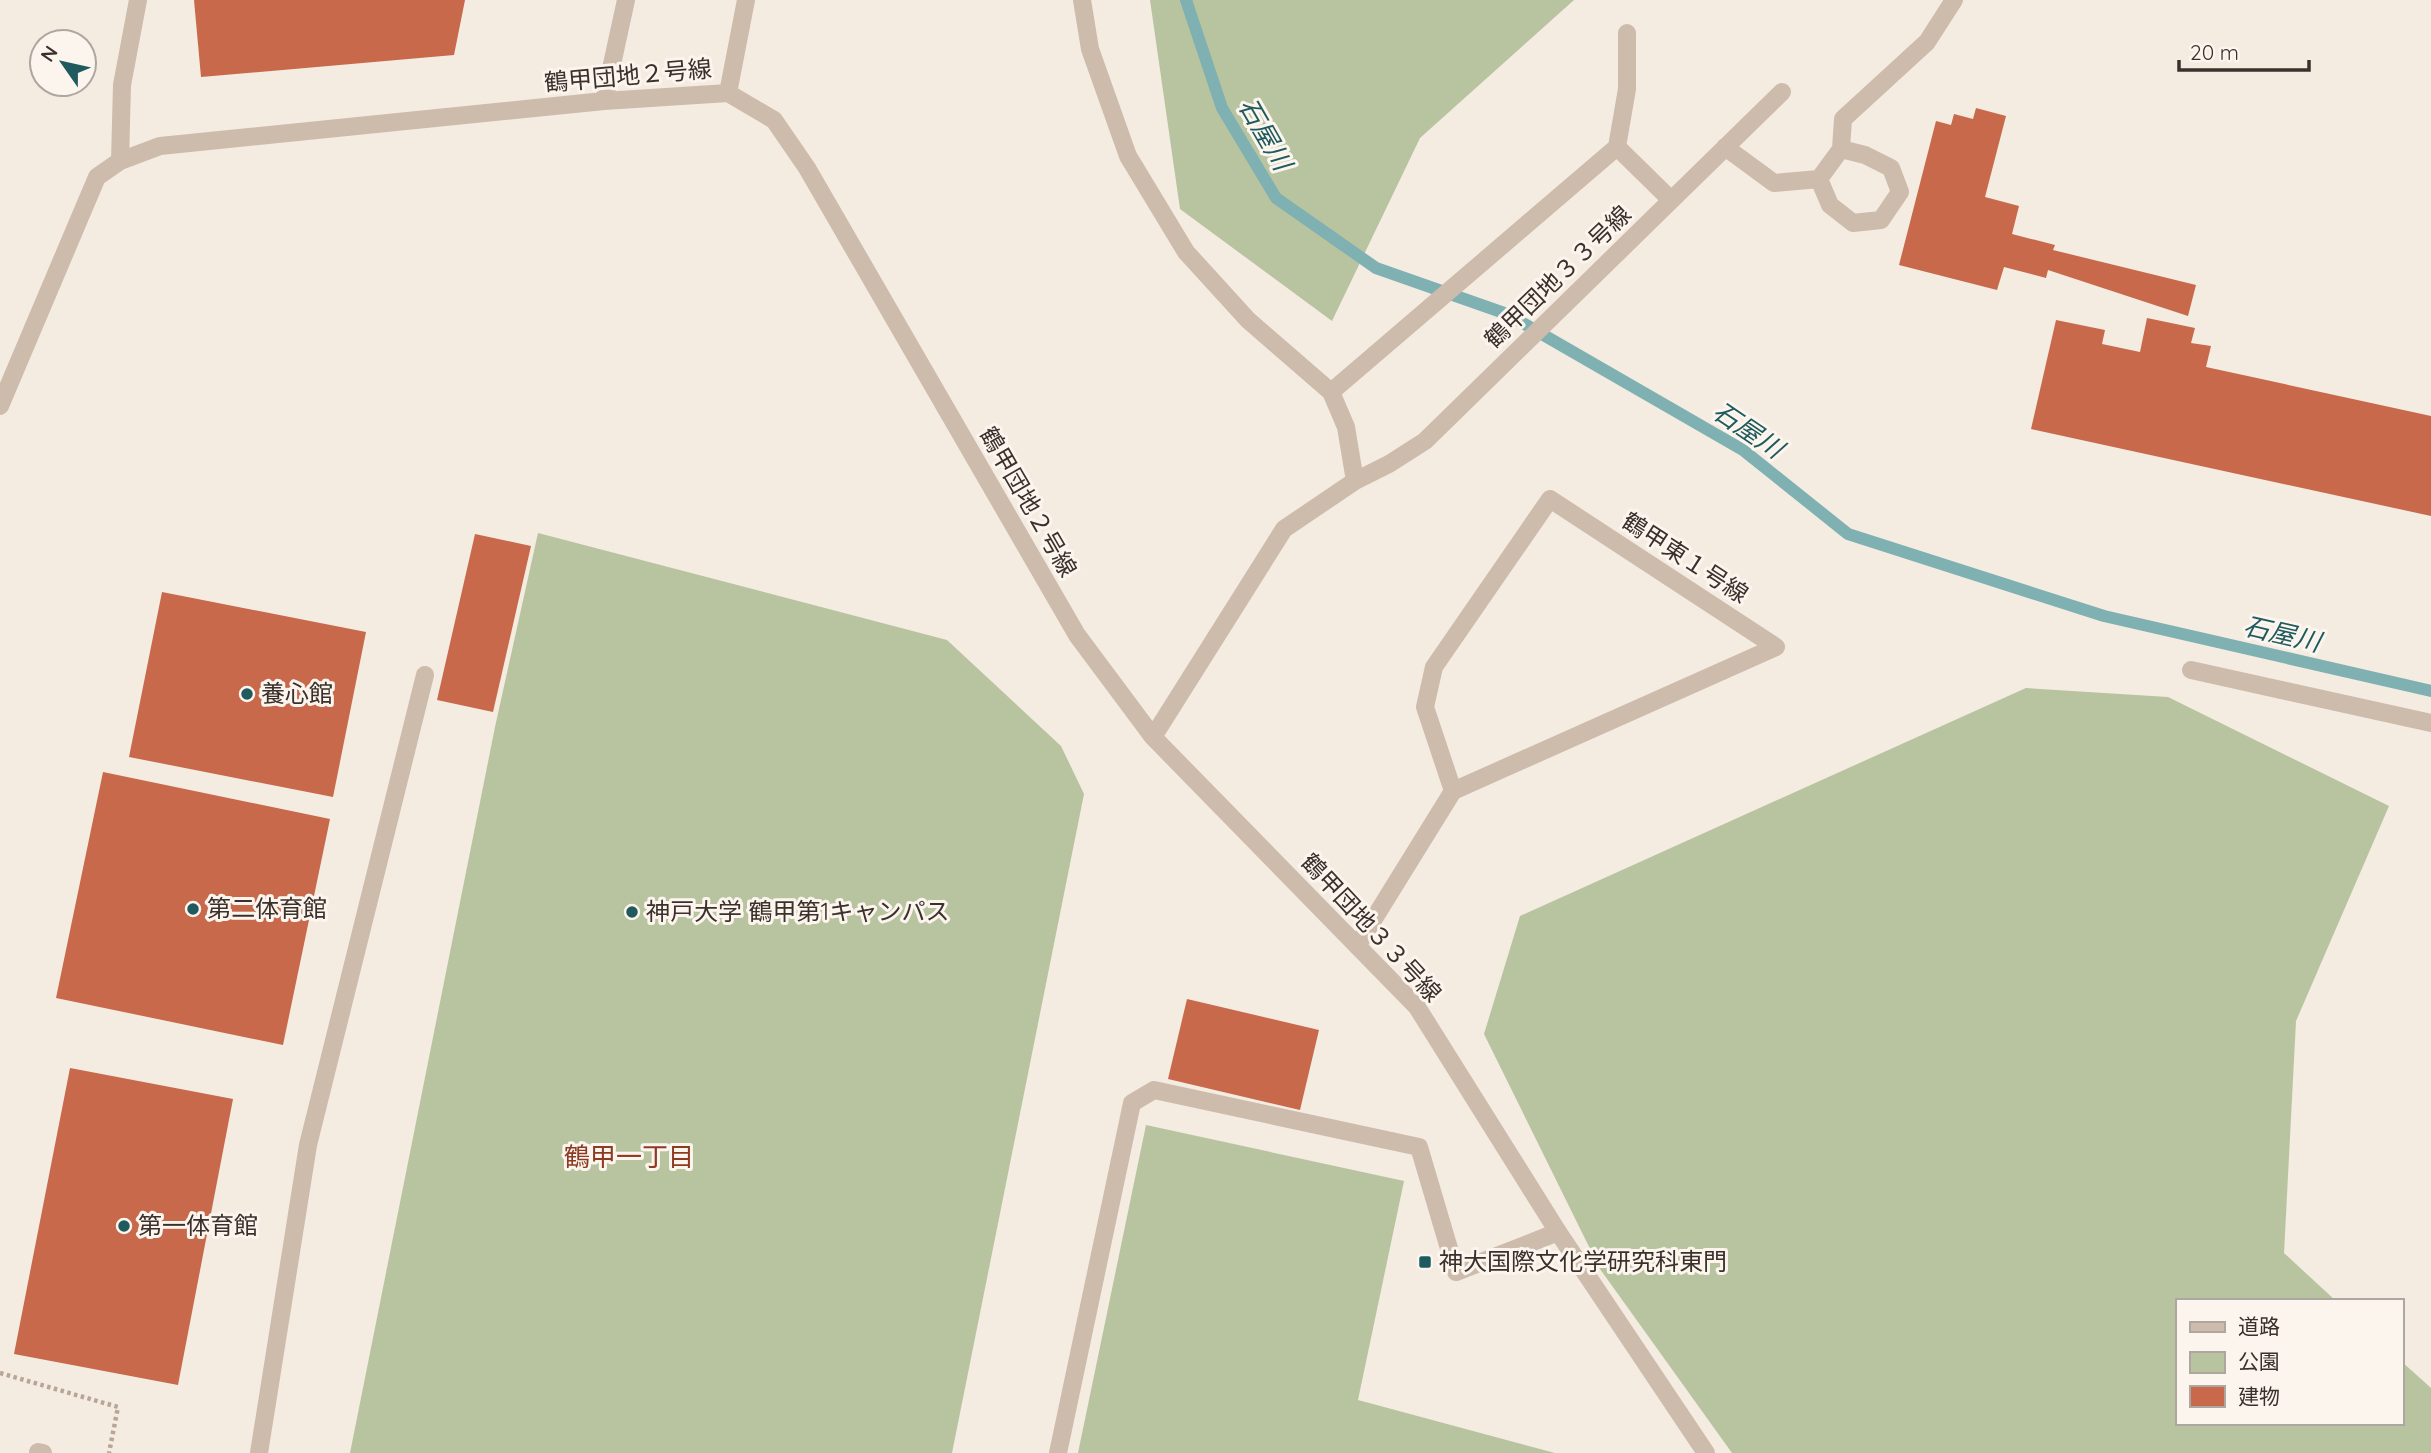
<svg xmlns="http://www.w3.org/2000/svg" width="2431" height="1453" font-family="Quicksand,'Noto Sans JP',sans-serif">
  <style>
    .green { fill: #b8c4a0 }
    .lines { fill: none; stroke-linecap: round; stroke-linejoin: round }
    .stream { stroke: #7fb0b2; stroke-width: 12 }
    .building { fill: #c8694b }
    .path { stroke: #b9a596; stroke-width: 4.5; stroke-dasharray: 3.5 3.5; stroke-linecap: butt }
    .minor { stroke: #cdbbac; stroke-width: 18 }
    .poi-dot { fill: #1f5a5e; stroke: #fbf5ee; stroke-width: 2.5 }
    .labels { text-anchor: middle; stroke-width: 6; stroke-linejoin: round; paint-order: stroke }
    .street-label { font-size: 24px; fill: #3b302b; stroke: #fbf5ee }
    .poi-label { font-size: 24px; fill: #3b302b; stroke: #fbf5ee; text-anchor: start }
    .water-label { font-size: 26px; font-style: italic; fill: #1f5a5e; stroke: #fbf5ee }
    .neighbourhood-label { font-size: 26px; fill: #8c3b22; stroke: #fbf5ee }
  </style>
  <rect width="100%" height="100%" fill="#f4ebe1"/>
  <path class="green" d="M1150,0H1574L1420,138L1332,321L1180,209Z
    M538,533L947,640L1061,746L1084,794L952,1453H350L495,727Z
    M2026,688L2168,697L2389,806L2296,1021L2284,1253L2336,1301H2177V1423H2401V1361L2431,1388V1453H1732L1600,1269L1484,1034L1520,916Z
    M1146,1125L1404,1181L1358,1400L1555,1453H1078Z"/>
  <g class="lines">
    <path class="stream" d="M1186,0L1222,108L1276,198L1376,268L1507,314L1743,450L1848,534L2104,616L2431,691"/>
  </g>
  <path class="building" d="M194,0H465L454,55L201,77Z
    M1976,108L2006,116L1985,197L2019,206L2012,234L2055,245L2053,250L2196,285L2188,316L2048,270L2046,278L2004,267L1997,290L1899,265L1936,121L1951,125L1954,114L1973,119Z
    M2147,318L2195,328L2191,343L2211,346L2206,367L2431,416V516L2031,429L2056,320L2105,330L2102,344L2140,352Z
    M475,534L531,546L493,712L437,700Z
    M162,592L366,632L333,797L129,757Z
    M103,772L330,819L283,1045L56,998Z
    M1187,999L1319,1030L1300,1110L1168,1079Z
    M70,1068L233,1099L178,1385L14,1354Z"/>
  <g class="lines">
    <path class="path" d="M0,1373L118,1407L109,1453"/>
    <path class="minor" d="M1082,0L1090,49L1128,156L1186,252L1248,320L1331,392L1346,427L1355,481
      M728,93L746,0
      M604,101L626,0
      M1617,147L1671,200
      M1725,147L1774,183L1819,179L1841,149L1843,119L1927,42L1954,0
      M120,161L122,85L138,0
      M1819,179L1830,205L1853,223L1881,220L1900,192L1891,168L1865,155L1841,149
      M1331,392L1617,147L1627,89V33
      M0,406L97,177L120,161L160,146L604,101L728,93L774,120L807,168L1077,635L1153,737
      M2191,670L2431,723
      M1357,946L1453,791L1776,647L1550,499L1434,667L1425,707L1453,791
      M38,1452L43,1453
      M259,1453L308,1145L425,675
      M1058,1453L1132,1103L1154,1090L1419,1147L1456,1272L1558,1232
      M1706,1453L1558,1232L1417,1007L1153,737L1284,529L1355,481L1389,464L1425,441L1782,92"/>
  </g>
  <g class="poi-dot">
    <circle cx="247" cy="694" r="7"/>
    <circle cx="193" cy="909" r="7"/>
    <circle cx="632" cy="912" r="7"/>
    <circle cx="124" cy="1226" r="7"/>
    <rect x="1418" y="1255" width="14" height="14" rx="3.5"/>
  </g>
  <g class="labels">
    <g class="street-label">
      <text transform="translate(628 76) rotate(-5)" y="8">鶴甲団地２号線</text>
      <text transform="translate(1558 277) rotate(-44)" y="8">鶴甲団地３３号線</text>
      <text transform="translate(1028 502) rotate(60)" y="8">鶴甲団地２号線</text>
      <text transform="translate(1685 558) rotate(33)" y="8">鶴甲東１号線</text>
      <text transform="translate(1371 928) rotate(47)" y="8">鶴甲団地３３号線</text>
    </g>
    <g class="poi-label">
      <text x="261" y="702">養心館</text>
      <text x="207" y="917">第二体育館</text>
      <text x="646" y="920">神戸大学 鶴甲第1キャンパス</text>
      <text x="138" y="1234">第一体育館</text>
      <text x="1439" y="1270">神大国際文化学研究科東門</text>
    </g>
    <g class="water-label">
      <text transform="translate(1265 134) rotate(60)" y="9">石屋川</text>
      <text transform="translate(1748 430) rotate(34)" y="9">石屋川</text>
      <text transform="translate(2282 634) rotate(13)" y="9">石屋川</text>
    </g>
    <g class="neighbourhood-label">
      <text x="629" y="1166">鶴甲一丁目</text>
    </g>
  </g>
  <rect x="2176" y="1299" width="228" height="126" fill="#fbf5ee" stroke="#aea6a0" stroke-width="2"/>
  <rect x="2190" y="1322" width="35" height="10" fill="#cdbbac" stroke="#aea6a0" stroke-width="2"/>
  <text x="2238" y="1334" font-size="21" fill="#3b302b">道路</text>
  <rect x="2190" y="1352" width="35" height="21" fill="#b8c4a0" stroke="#aea6a0" stroke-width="2"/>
  <text x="2238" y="1369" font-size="21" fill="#3b302b">公園</text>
  <rect x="2190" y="1386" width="35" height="21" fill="#c8694b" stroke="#aea6a0" stroke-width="2"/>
  <text x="2238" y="1404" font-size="21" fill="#3b302b">建物</text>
  <g transform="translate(63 63) rotate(304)"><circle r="33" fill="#fbf5ee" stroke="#aea6a0" stroke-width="2"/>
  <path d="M0-5L12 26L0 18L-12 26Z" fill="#1f5a5e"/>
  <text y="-10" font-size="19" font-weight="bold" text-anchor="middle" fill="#3b302b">N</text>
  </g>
  <path d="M2179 60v10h130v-10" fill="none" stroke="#3b302b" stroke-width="3.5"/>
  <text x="2190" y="60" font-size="21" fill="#3b302b" stroke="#fbf5ee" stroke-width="5" paint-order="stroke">20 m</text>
</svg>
